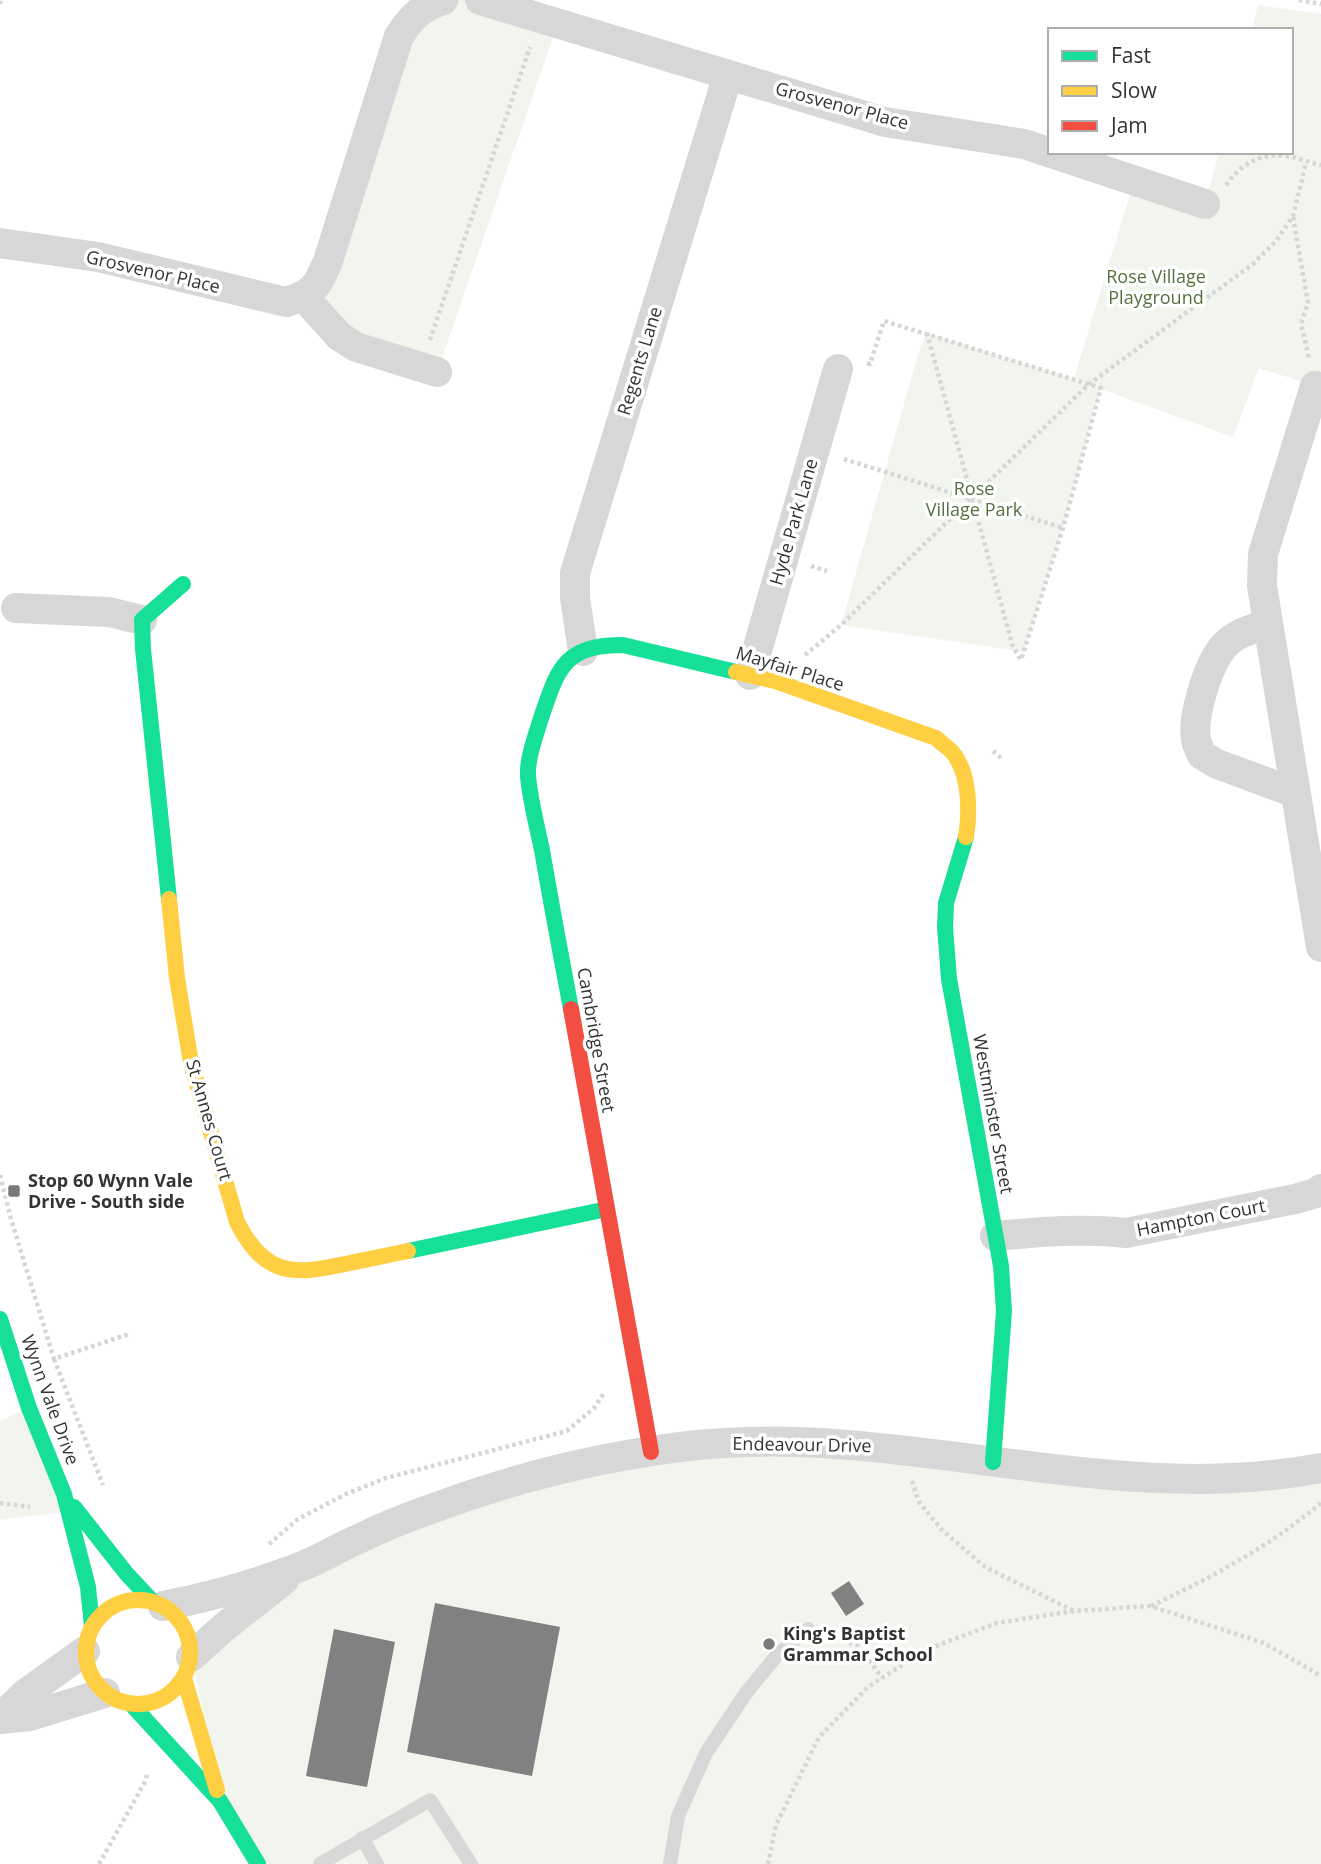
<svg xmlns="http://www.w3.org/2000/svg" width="1321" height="1864" font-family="'Open Sans',sans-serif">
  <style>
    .green { fill: #f1f5ed }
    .building { fill: #818181 }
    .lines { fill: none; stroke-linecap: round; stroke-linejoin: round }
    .path { stroke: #d6d6d6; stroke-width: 4.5; stroke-dasharray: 3.5 3.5; stroke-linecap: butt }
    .lane { stroke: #d7d7d7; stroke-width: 14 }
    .street { stroke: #d7d7d7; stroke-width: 30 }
    .fast { stroke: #16e098; stroke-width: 16 }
    .slow { stroke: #ffcf43; stroke-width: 16 }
    .jam { stroke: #f24e42; stroke-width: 16 }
    .poi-dot { fill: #7a7a7a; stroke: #fff; stroke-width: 2.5 }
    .labels { text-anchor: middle; stroke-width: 7; stroke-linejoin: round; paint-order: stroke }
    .street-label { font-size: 18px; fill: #333; stroke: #fff }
    .park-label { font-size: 18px; fill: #56703f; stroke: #fff }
    .poi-label { font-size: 18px; font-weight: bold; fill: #333; stroke: #fff; text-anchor: start }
  </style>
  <rect width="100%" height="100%" fill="#fff"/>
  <path class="green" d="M443,0H480L558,23L437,372L344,339L317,285L399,36Z
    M1258,5L1321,14V391L1315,386L1259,368L1233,437L1101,389L1063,528L1024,652L841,625L920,348L927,333L1074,379L1134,181L1205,204L1219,152H1291V30H1252Z
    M29,1408L69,1511L0,1520V1421Z
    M800,1442L993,1462L1321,1468V1864H264L220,1801L190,1647L393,1525L631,1454Z"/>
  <path class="building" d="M849,1581L864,1604L846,1616L831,1593Z
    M435,1603L560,1627L532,1776L407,1752Z
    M334,1629L395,1642L367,1787L306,1776Z"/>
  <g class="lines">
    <path class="path" d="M1299,0L1321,4
      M0,4L1,0
      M1226,185C1241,164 1261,152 1288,156C1299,158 1310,163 1321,165
      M1293,217L1308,303L1301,324L1309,358
      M927,333L1012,644L1020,659
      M430,340L530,47
      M867,363L870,364L884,321L1101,388L1063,528L1021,660
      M844,459L1063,528
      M811,566L827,571
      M805,655L841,625L1089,384L1253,264L1276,241L1293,216L1306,163
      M993,751L1001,758
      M0,1175L11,1219L54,1359L129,1334
      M54,1359L103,1485
      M912,1481L919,1502L942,1530L985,1567L1074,1611
      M0,1503L30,1507
      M269,1544L298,1519L346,1494L386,1478L567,1431L594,1408L604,1393
      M1151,1606C1212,1577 1269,1547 1321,1503
      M829,1636L859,1646L882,1678
      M99,1864L146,1780L147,1772
      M768,1864L776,1825L819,1737L868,1687L925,1650L997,1623L1074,1611L1150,1606L1264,1643L1321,1676"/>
    <path class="lane" d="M362,1838L377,1864
      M320,1864L430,1800L471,1864
      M670,1864L678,1816L706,1753L746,1693L777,1655L808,1629"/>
    <path class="street" d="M480,0L885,122L1024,144L1205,204
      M0,243L98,257L286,302C313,294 317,287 328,261L399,36C411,18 422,6 443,0
      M304,297L339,336L356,347L437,372
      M1315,386L1263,554L1262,586L1321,947
      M16,608L109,612L142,620
      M1268,624C1253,629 1235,633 1224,646C1208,664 1192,716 1196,740C1197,745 1200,751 1202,755L1217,764L1296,793
      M583,651L575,598V573L728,75
      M750,675L838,369
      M995,1236C1040,1232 1082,1228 1126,1233L1295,1199L1316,1193L1321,1189
      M163,1606C209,1597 256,1584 300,1567C319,1560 336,1549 354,1541C379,1529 405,1518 431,1509C516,1477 607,1455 697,1445C906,1424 1113,1508 1321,1468
      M191,1657L223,1628L284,1580
      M0,1718L25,1694L85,1651
      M0,1719L30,1716L105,1693"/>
    <path class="fast" d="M966,837L946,903L945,927L949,979L1001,1266L1004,1311L993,1462
      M169,899L143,649L142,620L183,584
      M571,1009C561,956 551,903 542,850C537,826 530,800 528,776C527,758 536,735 541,718C558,669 563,645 623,645L736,672
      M408,1251L607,1209
      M0,1319L29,1408L64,1494L88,1587L92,1626
      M74,1507L126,1573L153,1602
      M132,1705L220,1801L258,1864"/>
    <path class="slow" d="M736,672L775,681L936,738C941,743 949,748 953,753C970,774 970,812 966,837
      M169,899L177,978L191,1063L237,1222C264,1275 291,1276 345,1264C366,1260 387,1255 408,1251
      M86 1652a52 52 0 1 1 104 0a52 52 0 1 1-104 0Z
      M184,1678L217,1790"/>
    <path class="jam" d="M571,1009L651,1452"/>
  </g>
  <g class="poi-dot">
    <rect x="7" y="1184" width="14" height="14" rx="3.5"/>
    <circle cx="769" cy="1644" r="7"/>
  </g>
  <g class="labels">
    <g class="street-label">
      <text transform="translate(842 106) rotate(15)" y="6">Grosvenor Place</text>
      <text transform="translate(153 272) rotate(13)" y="6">Grosvenor Place</text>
      <text transform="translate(640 361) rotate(-73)" y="6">Regents Lane</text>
      <text transform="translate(794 522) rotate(-74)" y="6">Hyde Park Lane</text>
      <text transform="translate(790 669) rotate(17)" y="6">Mayfair Place</text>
      <text transform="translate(596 1040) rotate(80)" y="6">Cambridge Street</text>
      <text transform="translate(993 1114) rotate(80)" y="6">Westminster Street</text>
      <text transform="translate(209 1120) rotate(74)" y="6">St Annes Court</text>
      <text transform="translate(1201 1218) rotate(-11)" y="6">Hampton Court</text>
      <text transform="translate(50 1400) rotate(70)" y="6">Wynn Vale Drive</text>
      <text transform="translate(802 1445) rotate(1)" y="6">Endeavour Drive</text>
    </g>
    <g class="park-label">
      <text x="1156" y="283">Rose Village<tspan x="1156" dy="21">Playground</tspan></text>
      <text x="974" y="495">Rose<tspan x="974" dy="21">Village Park</tspan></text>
    </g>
    <g class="poi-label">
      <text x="28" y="1187">Stop 60 Wynn Vale<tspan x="28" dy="21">Drive - South side</tspan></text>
      <text x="783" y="1640">King's Baptist<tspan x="783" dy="21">Grammar School</tspan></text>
    </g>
  </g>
  <rect x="1048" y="28" width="245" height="126" fill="#ffffff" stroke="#adadad" stroke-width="2"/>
  <rect x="1062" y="51" width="35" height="10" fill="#16e098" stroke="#adadad" stroke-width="2"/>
  <text x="1111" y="63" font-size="21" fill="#333333">Fast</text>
  <rect x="1062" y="86" width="35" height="10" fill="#ffcf43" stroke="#adadad" stroke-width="2"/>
  <text x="1111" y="98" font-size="21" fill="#333333">Slow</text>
  <rect x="1062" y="121" width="35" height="10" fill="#f24e42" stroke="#adadad" stroke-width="2"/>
  <text x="1111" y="133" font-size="21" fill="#333333">Jam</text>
</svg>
